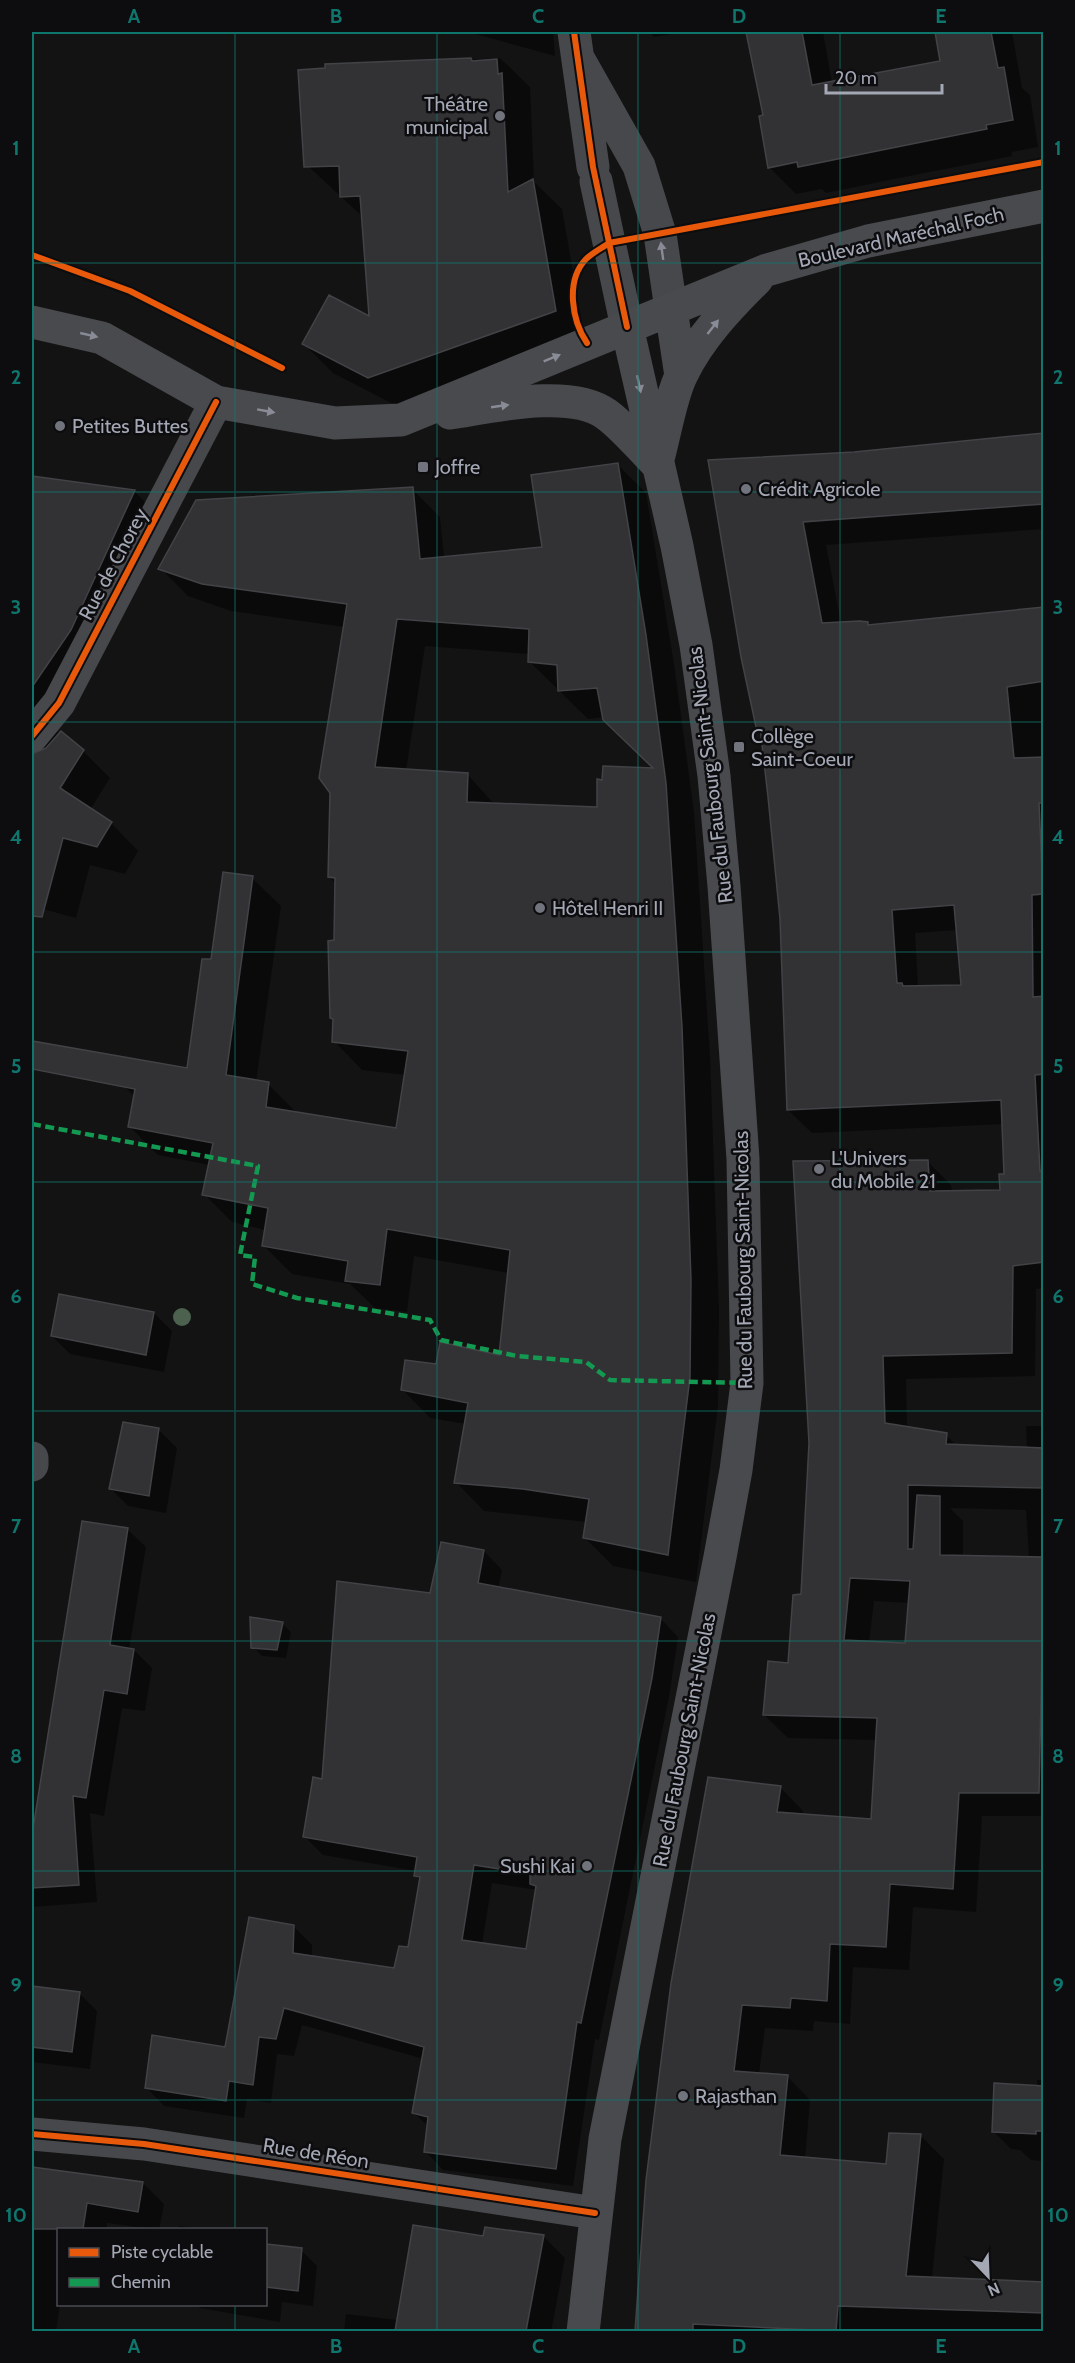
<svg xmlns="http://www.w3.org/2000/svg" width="1075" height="2363" font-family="Cabin,sans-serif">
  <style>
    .shadow { fill: #0007; fill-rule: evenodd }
    .building { fill: #323234; stroke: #424347; stroke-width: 1.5; fill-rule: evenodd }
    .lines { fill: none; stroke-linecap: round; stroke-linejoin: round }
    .minor { stroke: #47484c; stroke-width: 33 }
    .major { stroke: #494a4e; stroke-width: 33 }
    .quiet { stroke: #139951; stroke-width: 4.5; stroke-dasharray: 9 4.5; stroke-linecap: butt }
    .cycleway-casing { stroke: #0d0d0f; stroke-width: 10 }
    .cycleway { stroke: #e8590c; stroke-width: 6 }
    .tree { fill: #4c614e }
    .oneway { fill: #888b96 }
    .oneway2 { fill: #898c96 }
    .grid { fill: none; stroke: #0f766e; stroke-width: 1.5; stroke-opacity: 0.55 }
    .poi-dot { fill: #71747c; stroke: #0d0d0f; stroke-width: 2 }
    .labels { text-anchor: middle; stroke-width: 5; stroke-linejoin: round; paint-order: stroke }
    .poi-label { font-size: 20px; fill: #a4a8b5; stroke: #0d0d0f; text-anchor: start }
    .street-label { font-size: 20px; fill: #a4a8b5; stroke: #0d0d0f }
    .neatline { fill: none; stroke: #0f766e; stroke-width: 2 }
    .grid-label { font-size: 20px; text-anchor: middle; font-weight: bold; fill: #0f766e }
  </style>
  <rect width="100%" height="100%" fill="#131313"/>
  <path class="shadow" d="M468,32H553L555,56Z
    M649,32H684L654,37Z
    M748,32H823L832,83L942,62L936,32H1012L1022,88L1030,95L1038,147L1012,152V156L904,177L826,193L822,189L796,194L769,167L765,117Z
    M500,58L530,87L534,182L562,209L585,340L399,407L333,373L304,344L371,319L364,218L309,167L336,65Z
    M1044,434V529L826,545L841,623L867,624L870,627L1044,608V1288L1036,1289L1035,1376L906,1379L907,1428L946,1435L957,1446L1027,1448L1026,1426H1044V1816H982L976,1912L913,1907L909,1970L853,1967L850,2024L814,2021L813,2031L765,2028L759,2074L787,2076L810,2100L805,2159L888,2165L921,2136L944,2159L932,2278L1044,2282V2332H636V2321L780,1787L803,1811V1815L872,1821L877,1740L788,1738L764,1715L789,1664L803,1596L928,1162L951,1185L952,1192H1001L1005,1176L1004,1124L812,1133L788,1110L781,919L762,731L757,726L710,462L854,453ZM958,930L963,987H918L915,933ZM950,1508L1026,1510L1029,1558L963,1557V1521ZM874,1601L910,1603L907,1644L869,1643Z
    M618,465L646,493L674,664L694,812L710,1056L719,1309L718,1406L696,1582L613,1566L585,1538L587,1522L484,1511L456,1482L466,1424L430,1418L402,1389L437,1366L500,1357L509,1273L414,1256L407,1312L375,1308L350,1284L292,1274L264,1246L266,1230L232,1222L204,1194L210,1165L158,1155L130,1127L135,1097L124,1086L189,1070L212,960L252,878L281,906L256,1082L268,1084L296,1112L398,1130L406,1075L362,1070L334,1041L335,1021L331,1017L336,884L329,877L344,627L231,611L188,596L160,568L412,489L440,517L444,558L544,549ZM425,646L529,654V661L588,719L604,717L656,770L603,781L599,809L495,805L467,774L406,771Z
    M32,477L134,491L161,518L50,727L83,751L110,778L90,810L111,823L138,851L125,874L90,865L76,918L32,906ZM62,781H66L57,795Z
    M154,1313L172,1331L164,1372L70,1354L52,1336Z
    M159,1430L177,1448L166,1513L128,1506L110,1488L117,1449Z
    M127,1529L146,1547L129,1650H134L152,1668L145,1711L122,1708L104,1816L90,1813L97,1902L32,1907V1837Z
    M484,1551L502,1570L498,1589L660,1618L678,1637L669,1697L599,2040L595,2039L573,2186L443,2170L425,2151L429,2127L414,2113L424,2059L302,2025L294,2056L277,2054L271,2103L247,2099L244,2118L164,2106L146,2087L226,2049L294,1927L312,1945V1957L395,1970L410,1949L421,1881L415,1876L416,1871L323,1855L304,1836L323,1780L432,1594ZM492,1883L537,1890L527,1951L482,1944Z
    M282,1624L291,1632L286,1658L262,1656L253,1647Z
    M32,1987L79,1993L97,2011L90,2069L32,2062Z
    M1037,2080H1044V2161L1031,2160L1020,2150L1011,2149L993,2131L1037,2087Z
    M32,2168L143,2183L164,2204L159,2230L107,2223V2230H58L60,2304L56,2332H32Z
    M179,2226L211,2230H179Z
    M486,2229L544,2237L565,2258L551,2332H344L346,2314L398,2320L484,2237Z
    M266,2245L301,2250L317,2266L313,2306L282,2302L280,2322L200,2308L196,2304H266Z"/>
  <path class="building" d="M746,32H802L812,85L940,61L935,32H991L998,68L1004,67L1013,120L986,125L987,129L877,151L798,167L797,162L768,168L759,116L763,115Z
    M471,58L472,61L497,59L498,74L502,73L508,192L533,179L556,311L368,378L302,344L329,295L369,316L360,196L340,197L339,166L304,167L298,70L325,68V64Z
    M1044,433V504L803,522L822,623L860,621L868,622V625L1044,607V681L1007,687L1014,758L1044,757V803H1039L1043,894L1032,895L1033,997L1044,996V1074L1035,1075L1040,1171H1044V1262L1013,1266L1012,1353L883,1356L885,1423L947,1433L946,1444L1044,1448V1488L908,1485V1549H913L917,1495L940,1496V1555L1044,1557L1039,1793H959L953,1889L890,1884L886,1947L830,1944L827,2001L791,1998L790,2008L742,2005L734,2071L788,2075L780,2155L886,2164L889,2133L921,2134L906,2276L1044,2282V2313L838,2306L836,2331L693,2324V2331H635L646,2180L671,1983L708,1777L781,1786L777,1812L871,1819L877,1718L763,1715L768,1661L788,1663L793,1595L801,1594L809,1443L793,1161L928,1160L930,1191L1000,1190L999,1174H1004L1001,1100L787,1110L780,919L768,797L760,727H756L741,657L708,460L854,452ZM954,905L961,985L903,986L902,983H897L892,910ZM850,1578L910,1581L905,1643L844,1640Z
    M618,463L646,635L666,783L682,1027L691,1280L690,1377L668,1555L583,1538L589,1499L523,1489L454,1483L468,1403L401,1390L405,1360L436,1364L440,1342L499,1355L510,1250L387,1229L380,1285L345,1281L348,1261L262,1246L268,1208L202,1195L213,1143L128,1127L135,1089L32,1069V1041L187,1068L202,959H211L223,872L253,876L226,1075L269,1082L266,1107L396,1128L408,1051L332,1042L333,1019L330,1018L328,941L334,940L335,878L328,877L330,793L319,778L347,604L202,584L158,569L196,500L413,487L420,559L542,547L531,475ZM397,619L529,629L528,662L557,665L558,691L597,688L603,720L653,768L603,766L602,780L597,779V807L467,802L468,773L375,767Z
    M32,476L135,490L71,630L32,687Z
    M61,731L84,750L60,788L112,822L97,847L63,838L42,917L32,916V754L46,748Z
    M59,1294L154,1312L146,1355L51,1336Z
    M123,1422L159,1428L149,1496L109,1489Z
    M82,1521L128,1528L110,1645L134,1649L127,1694L104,1690L86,1798L73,1796L79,1885L32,1888V1835Z
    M441,1542L484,1550L478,1583L661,1617L652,1678L581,2023L577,2022L556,2169L424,2152L428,2117L412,2113L424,2047L284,2008L276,2039L259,2037L253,2085L229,2081L226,2101L145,2088L152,2035L225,2047L249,1917L294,1925L293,1953L394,1968L399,1946L408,1947L420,1877L414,1876L417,1857L303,1837L313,1777L322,1779L337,1581L430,1593ZM474,1865L530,1874V1884L536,1886L526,1949L462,1940Z
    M250,1617L283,1622L277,1650L251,1648Z
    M32,1986L80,1992L72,2052L32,2047Z
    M994,2083L1044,2086V2131H1036V2134L992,2132Z
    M32,2167L143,2182L138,2212L87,2203L83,2229H32Z
    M413,2225L483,2236L485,2227L544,2235L526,2331H395Z
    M266,2244L302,2248L298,2291L266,2287Z"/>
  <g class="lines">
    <path class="minor" d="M574,32L593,167
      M578,58L639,166L660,234L671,309
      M596,181L627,327
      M32,736L59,703L216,402
      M32,1458V1465
      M32,2134L144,2144L595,2213"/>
    <path class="major" d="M671,309L681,376
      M32,322L102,338L216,402L335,423L401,420L767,270L868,241L1044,206
      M450,413C491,407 570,388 606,414C624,427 640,447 656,463
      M658,459C665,434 671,395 682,374C700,337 728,308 757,279
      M583,2332L605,2139L720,1557L736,1470L747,1383L743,1159L724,886L714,776L696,645L677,546L627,327"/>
    <path class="quiet" d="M32,1124L258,1166L240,1255L255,1257L252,1284L297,1298L430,1320L441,1340L517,1356L586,1362L610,1380L747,1383"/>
    <g class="cycleway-casing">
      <path id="cycleway" d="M574,32L593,167L627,327
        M32,255L130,291L282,368
        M587,343C572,321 565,281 586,259C592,253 602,248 609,243L1044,162
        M32,736L59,703L216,402
        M32,2134L144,2144L595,2213"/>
    </g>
    <use href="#cycleway" class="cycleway"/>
  </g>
  <circle class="tree" cx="182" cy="1317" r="9"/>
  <defs><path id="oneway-solid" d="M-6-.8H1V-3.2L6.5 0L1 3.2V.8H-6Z" transform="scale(1.5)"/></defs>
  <use class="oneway" href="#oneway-solid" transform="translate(662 251) rotate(-98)"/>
  <g class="oneway2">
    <use href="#oneway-solid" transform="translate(713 327) rotate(-52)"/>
    <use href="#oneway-solid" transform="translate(89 335) rotate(13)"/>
    <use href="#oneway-solid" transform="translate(552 358) rotate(-22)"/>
    <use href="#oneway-solid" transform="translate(639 384) rotate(78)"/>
    <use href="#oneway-solid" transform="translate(500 406) rotate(-8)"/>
    <use href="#oneway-solid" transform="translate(266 411) rotate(10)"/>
  </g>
  <path class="grid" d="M235,32V2230M437,32V2332M638,32V2332M840,32V2332M32,263H1044M32,492H1044M32,722H1044M32,952H1044M32,1182H1044M32,1411H1044M32,1641H1044M32,1871H1044M32,2100H1044M235,2304V2332"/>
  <g class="poi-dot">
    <circle cx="500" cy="116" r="6"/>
    <circle cx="60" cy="426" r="6"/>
    <rect x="417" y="461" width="12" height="12" rx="3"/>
    <circle cx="746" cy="489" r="6"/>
    <rect x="733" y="741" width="12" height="12" rx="3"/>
    <circle cx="540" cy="908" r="6"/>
    <circle cx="819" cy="1169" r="6"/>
    <circle cx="587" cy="1866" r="6"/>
    <circle cx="683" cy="2096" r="6"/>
  </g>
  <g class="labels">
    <g class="poi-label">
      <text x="488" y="111" text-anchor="end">Théâtre<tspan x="488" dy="23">municipal</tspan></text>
      <text x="72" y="433">Petites Buttes</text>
      <text x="435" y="474">Joffre</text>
      <text x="758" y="496">Crédit Agricole</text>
      <text x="751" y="743">Collège<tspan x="751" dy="23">Saint-Coeur</tspan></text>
      <text x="552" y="915">Hôtel Henri II</text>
      <text x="831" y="1165">L'Univers<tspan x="831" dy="23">du Mobile 21</tspan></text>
      <text x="575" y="1873" text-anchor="end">Sushi Kai</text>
      <text x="695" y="2103">Rajasthan</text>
    </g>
    <g class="street-label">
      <text transform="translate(901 237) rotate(-13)" y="7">Boulevard Maréchal Foch</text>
      <text transform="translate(113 564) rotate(-62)" y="7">Rue de Chorey</text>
      <text transform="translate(710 775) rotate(-97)" y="7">Rue du Faubourg Saint-Nicolas</text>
      <text transform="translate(743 1260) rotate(-91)" y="7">Rue du Faubourg Saint-Nicolas</text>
      <text transform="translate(684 1740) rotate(-79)" y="7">Rue du Faubourg Saint-Nicolas</text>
      <text transform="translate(316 2153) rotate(9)" y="7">Rue de Réon</text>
    </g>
  </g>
  <rect width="1075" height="2363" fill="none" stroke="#0d0d0f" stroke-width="66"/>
  <rect x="57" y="2228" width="210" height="78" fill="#0d0d0f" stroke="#494b51" stroke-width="1.5"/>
  <rect x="69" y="2248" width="30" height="9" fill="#e8590c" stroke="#494b51" stroke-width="1.5"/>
  <text x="111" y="2258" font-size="18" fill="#a4a8b5">Piste cyclable</text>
  <rect x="69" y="2278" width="30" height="9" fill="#139951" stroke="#494b51" stroke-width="1.5"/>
  <text x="111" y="2288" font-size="18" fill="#a4a8b5">Chemin</text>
  <g transform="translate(988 2276) rotate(157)" stroke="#0d0d0f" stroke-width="4.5" paint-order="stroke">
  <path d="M0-4.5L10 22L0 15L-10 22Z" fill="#a4a8b5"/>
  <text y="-9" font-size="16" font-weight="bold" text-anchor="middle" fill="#a4a8b5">N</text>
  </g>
  <path d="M826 84v9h116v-9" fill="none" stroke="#a4a8b5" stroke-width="3"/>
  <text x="835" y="84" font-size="18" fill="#a4a8b5" stroke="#0d0d0f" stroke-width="4.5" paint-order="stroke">20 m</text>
  <rect x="33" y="33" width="1009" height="2297" class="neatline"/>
  <g class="grid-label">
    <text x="134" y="23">A</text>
    <text x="336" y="23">B</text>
    <text x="538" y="23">C</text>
    <text x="739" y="23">D</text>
    <text x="941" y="23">E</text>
    <text x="16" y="155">1</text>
    <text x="1058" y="155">1</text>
    <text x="16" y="384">2</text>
    <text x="1058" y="384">2</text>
    <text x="16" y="614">3</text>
    <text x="1058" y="614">3</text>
    <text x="16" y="844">4</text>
    <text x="1058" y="844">4</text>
    <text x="16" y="1073">5</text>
    <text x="1058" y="1073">5</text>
    <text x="16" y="1303">6</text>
    <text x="1058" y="1303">6</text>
    <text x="16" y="1533">7</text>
    <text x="1058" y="1533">7</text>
    <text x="16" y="1763">8</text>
    <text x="1058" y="1763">8</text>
    <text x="16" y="1992">9</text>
    <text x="1058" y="1992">9</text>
    <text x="16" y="2222">10</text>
    <text x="1058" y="2222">10</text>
    <text x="134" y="2353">A</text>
    <text x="336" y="2353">B</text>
    <text x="538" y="2353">C</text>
    <text x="739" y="2353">D</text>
    <text x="941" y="2353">E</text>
  </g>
</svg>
